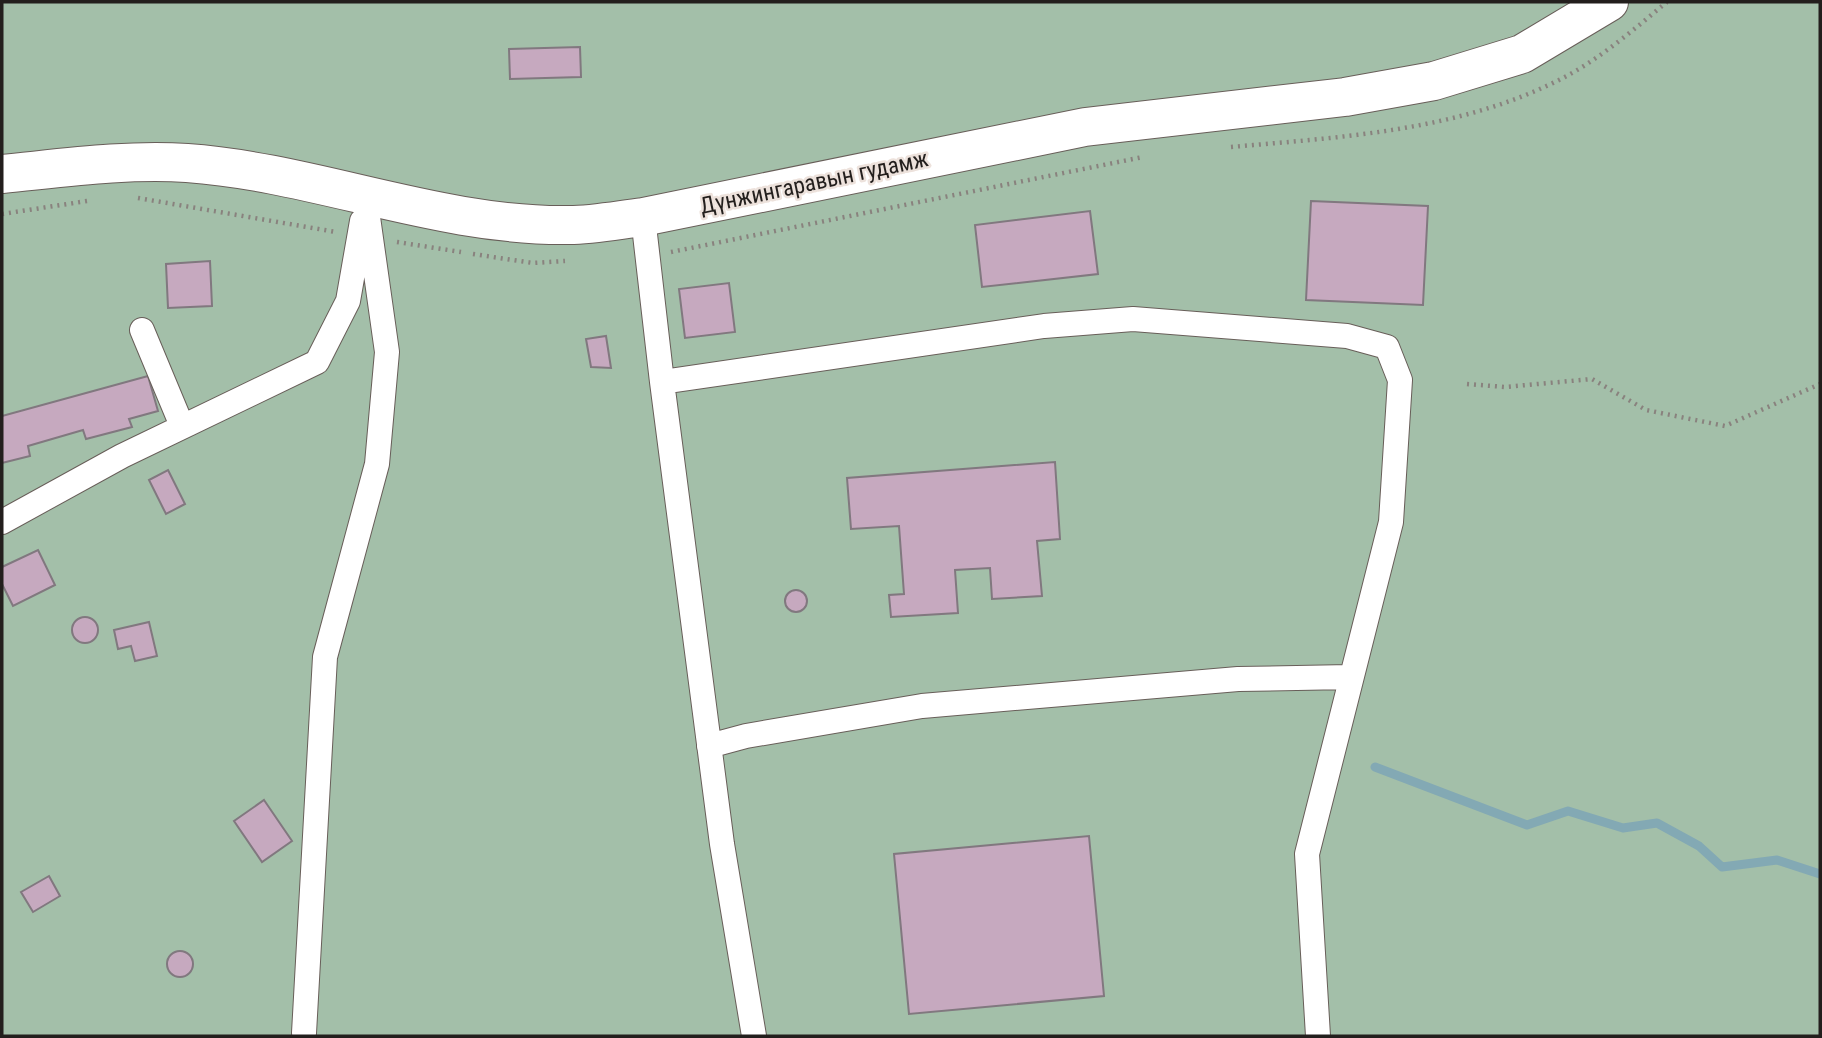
<svg xmlns="http://www.w3.org/2000/svg" width="1822" height="1038" font-family="'Roboto Condensed',sans-serif">
  <style>
    .green { fill: #a3bfa9 }
    .lines { fill: none; stroke-linecap: round; stroke-linejoin: round }
    .stream { stroke: #83a9b4; stroke-width: 9 }
    .building { fill: #c6a9bf; stroke: #81787f; stroke-width: 2 }
    .street-casing { stroke: #685e59; stroke-width: 26 }
    .primary-casing { stroke: #685e59; stroke-width: 40 }
    .path { stroke: #89827e; stroke-width: 4.5; stroke-dasharray: 2 5; stroke-linecap: butt }
    .street { stroke: #fff; stroke-width: 24 }
    .primary { stroke: #fff; stroke-width: 38 }
    .labels { text-anchor: middle; stroke-width: 5; stroke-linejoin: round; paint-order: stroke }
    .street-label { font-size: 23px; fill: #231f1d; stroke: #ede2dc }
  </style>
  <rect width="100%" height="100%" fill="#ede2dc"/>
  <path class="green" d="M2,2H1820V1036H2Z"/>
  <g class="lines">
    <path class="stream" d="M1375,767L1527,825L1568,811L1623,828L1657,823L1699,846L1722,867L1777,860L1820,874"/>
  </g>
  <path class="building" d="M580,47L581,77L510,79L509,49Z
    M1311,201L1428,206L1423,305L1306,300Z
    M1090,211L1098,274L982,287L975,225Z
    M210,261L212,306L168,308L166,264Z
    M729,283L735,332L685,338L679,289Z
    M606,336L611,368L591,367L586,339Z
    M148,376L158,411L129,419L132,427L86,439L83,430L28,446L30,456L2,463V416Z
    M1055,462L1060,539L1037,541L1042,596L992,599L990,568L955,570L958,613L891,617L889,595L904,594L899,526L851,529L847,478Z
    M168,470L185,504L166,514L149,480Z
    M38,550L55,585L13,606L2,584V567Z
    M785 601a11 11 0 1 1 22 0a11 11 0 1 1-22 0Z
    M72 630a13 13 0 1 1 26 0a13 13 0 1 1-26 0Z
    M149,622L157,656L135,661L131,646L118,649L114,630Z
    M264,800L292,841L262,862L234,821Z
    M1089,836L1104,996L909,1014L894,854Z
    M49,876L60,896L33,912L21,892Z
    M167 964a13 13 0 1 1 26 0a13 13 0 1 1-26 0Z"/>
  <g class="lines">
    <g class="street-casing">
      <path id="street" d="M643,217L662,382L1044,326L1133,319L1347,336L1387,347L1400,380L1391,522L1307,854L1318,1036
        M142,330L182,426
        M662,382L722,844L754,1036
        M2,522L122,456L317,362L348,301L362,221
        M709,746L746,736L922,706L1238,679L1350,677
        M304,1033L325,657L377,464L387,352L365,196"/>
    </g>
    <g class="primary-casing">
      <path id="primary" d="M2,174C63,168 126,159 187,163C315,172 439,227 569,225C593,225 618,220 643,217L1085,127L1345,97L1434,81L1522,54L1609,2"/>
    </g>
    <path class="path" d="M1231,147C1343,137 1457,131 1559,80C1599,60 1633,30 1667,2
      M138,198L336,232
      M2,214L87,201
      M397,242L461,252
      M671,252L1143,157
      M473,254L533,263L565,261
      M1467,384L1505,387L1592,379L1646,410L1725,426L1820,384"/>
    <use href="#street" class="street"/>
    <use href="#primary" class="primary"/>
  </g>
  <g class="labels">
    <g class="street-label">
      <text transform="translate(814 182) rotate(-12)" y="8">Дүнжингаравын гудамж</text>
    </g>
  </g>
  <rect width="1822" height="1038" fill="none" stroke="#231f1d" stroke-width="7"/>
</svg>
